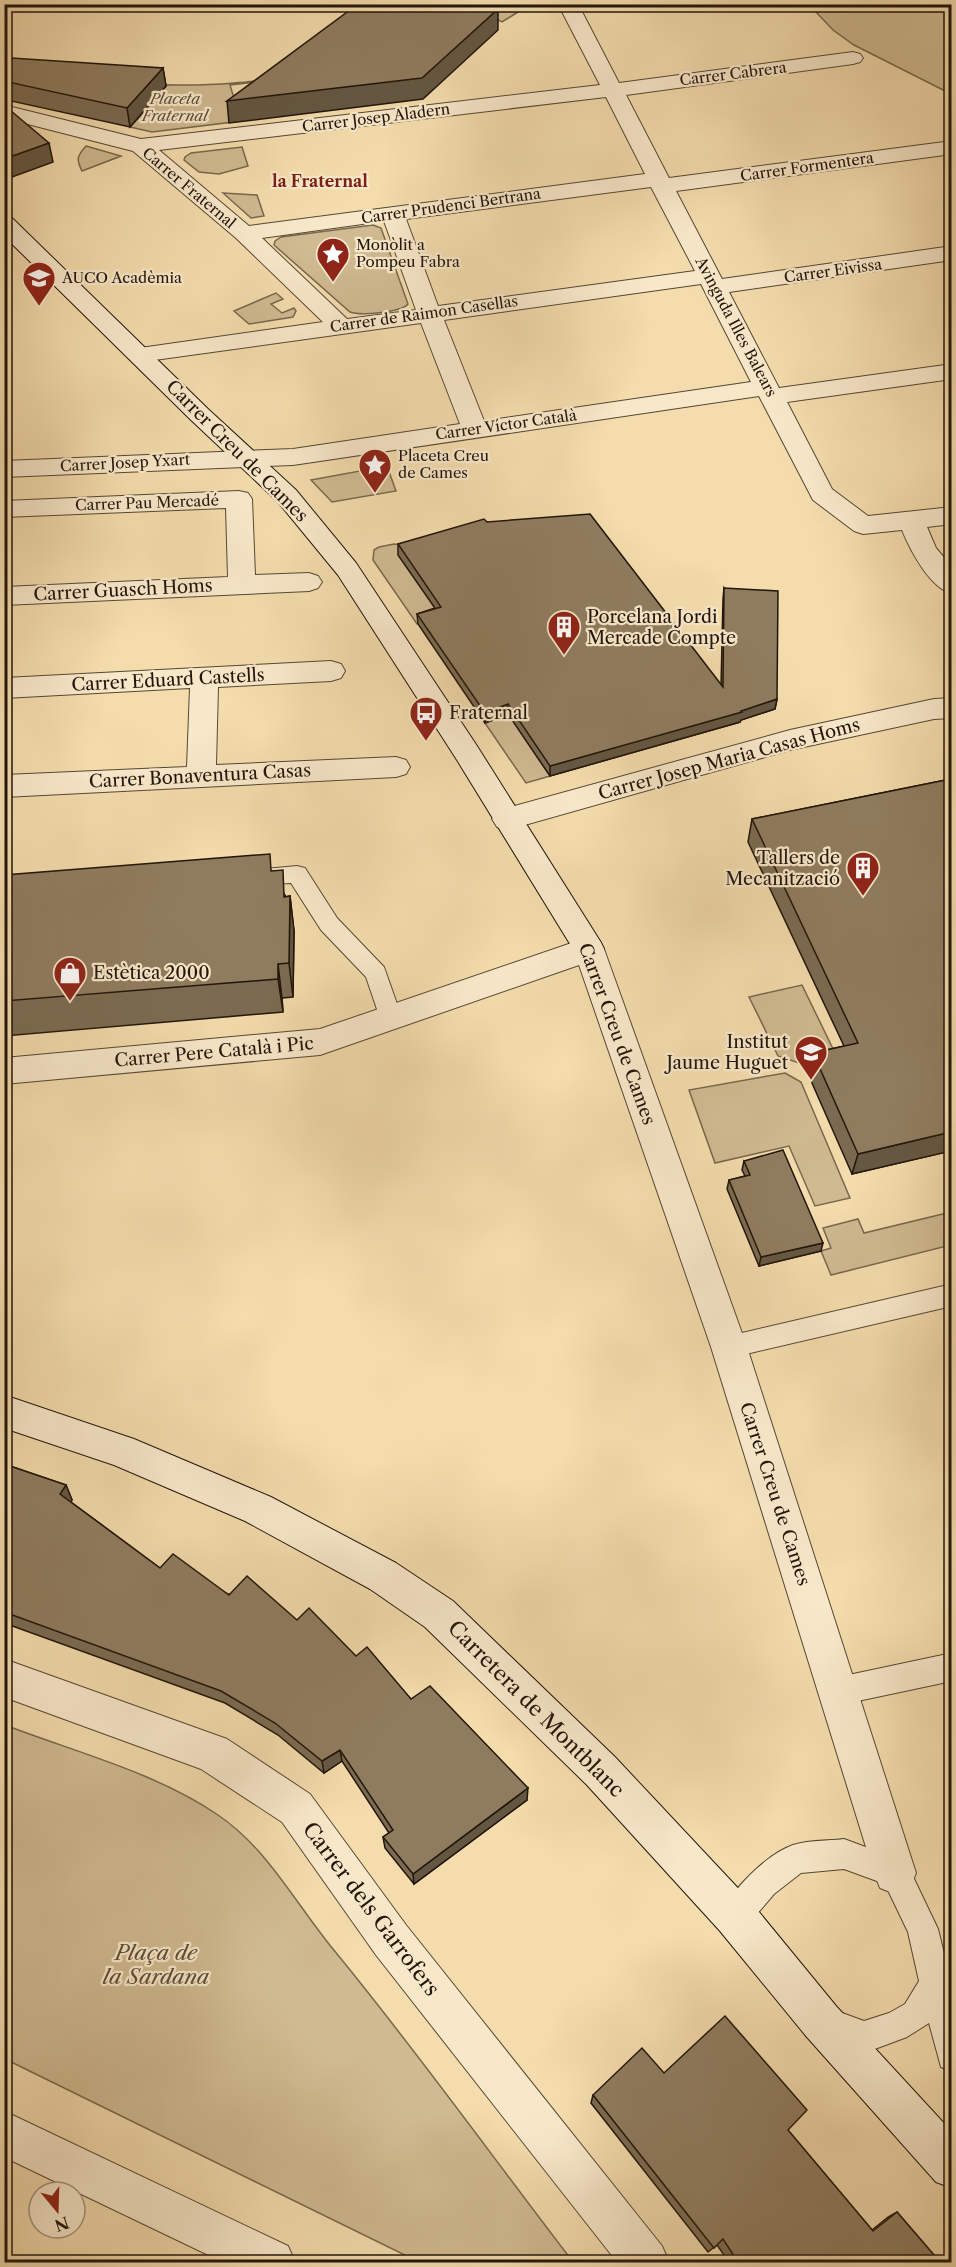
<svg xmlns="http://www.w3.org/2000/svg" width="956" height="2267" font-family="'Libre Caslon Text',serif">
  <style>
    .green { fill: #d0ba91; stroke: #78684e; stroke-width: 1.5 }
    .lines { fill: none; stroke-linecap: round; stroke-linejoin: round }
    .stream { fill: #74644b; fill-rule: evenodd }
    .lane-casing { stroke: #564733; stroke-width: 2 }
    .street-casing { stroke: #564733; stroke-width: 2 }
    .secondary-casing { stroke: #21150a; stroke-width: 2 }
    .lane { fill: #f8e8ca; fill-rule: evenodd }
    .street { fill: #f8e8ca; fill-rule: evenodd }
    .secondary { fill: #f8e8ca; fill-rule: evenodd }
    .wall { fill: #7b6b52; stroke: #21150a; stroke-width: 1.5 }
    .shaded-wall { fill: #645742; stroke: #21150a; stroke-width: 1.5 }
    .building { fill: #8f7c5f; stroke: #21150a; stroke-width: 1.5 }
    .labels { text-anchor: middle; stroke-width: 4.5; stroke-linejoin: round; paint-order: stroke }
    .far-street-label { font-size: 15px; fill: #21150a; stroke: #f8e8ca }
    .far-park-label { font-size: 15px; font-style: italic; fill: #5e4f39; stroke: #f8e8ca }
    .far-poi-label { font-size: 15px; fill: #21150a; stroke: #f8e8ca; text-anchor: start }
    .far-neighbourhood-label { font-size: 16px; font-weight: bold; fill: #7a1f14; stroke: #f8e8ca }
    .street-label { font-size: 18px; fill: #21150a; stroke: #f8e8ca }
    .poi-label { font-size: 18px; fill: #21150a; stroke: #f8e8ca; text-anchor: start }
    .near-street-label { font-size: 21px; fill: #21150a; stroke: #f8e8ca }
    .near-park-label { font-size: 21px; font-style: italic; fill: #5e4f39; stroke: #f8e8ca }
  </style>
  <rect width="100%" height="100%" fill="#f4dcad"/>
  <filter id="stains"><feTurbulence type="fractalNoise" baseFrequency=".00333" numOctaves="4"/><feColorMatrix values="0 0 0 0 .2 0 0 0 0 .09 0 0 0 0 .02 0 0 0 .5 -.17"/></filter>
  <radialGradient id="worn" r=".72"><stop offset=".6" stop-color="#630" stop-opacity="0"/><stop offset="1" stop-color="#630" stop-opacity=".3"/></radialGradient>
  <path class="green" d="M363,5H387L347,34L370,43L396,23L406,27L447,5H502L518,12L502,22L489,15L472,25L459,19L405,52L404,50L338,56L341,72L230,85L241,121L152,132L130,127L166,86L98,82L5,65L4,62C61,75 120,85 178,85C228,86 279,78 330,73L336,69C332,49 331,57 344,42L340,24L366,8Z
    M794,5H951V94L854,45L833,30L816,12Z
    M86,146L121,156L82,171C76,159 77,156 86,146Z
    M242,147L248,166L219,174L199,172L184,160L185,157L191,153Z
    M223,193L257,195L264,216L251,218Z
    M373,225L381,228L408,304C402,312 361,316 350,312L274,245L275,241L281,237Z
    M276,293L283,299L271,304L282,313L294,308L296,311L293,317L249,324L234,311Z
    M387,466L396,491L332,502L311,480Z
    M394,544L400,545L411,560L404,563L441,617L417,624L373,560L374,550L379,547Z
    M508,714L550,776L526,783L485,723Z
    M802,985L836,1055L802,1064L778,1056L749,997Z
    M785,1073L801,1082L850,1198L815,1206L789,1146L715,1163L689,1090Z
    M951,1212V1245L831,1275L821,1251L831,1248L823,1228L858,1219L864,1233Z
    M5,1725C75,1752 155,1772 218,1815C267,1848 296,1904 333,1949C417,2051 493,2158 573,2262H419L5,2059Z"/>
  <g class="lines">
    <path class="stream" d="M940,4H952V10Z"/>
    <g class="lane-casing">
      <path id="lane" d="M297,866L305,868L337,918L384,967L402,1018L398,1024L390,1027L382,1024L366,977L321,930L291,883L252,885L244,883L241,877L244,871Z
        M952,1284V1306L729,1358L720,1355L716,1347L720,1339L729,1336Z
        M952,1653V1681L839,1705L829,1701L825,1691L829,1681L839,1677Z
        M844,1839L906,1862L938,1929L952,1986V2072L941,2067L929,2023L907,2037L864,2053L823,2037L818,2026L823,2015L834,2010L864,2021L889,2013L905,2004L919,1981L908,1932L885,1884L844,1869L801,1873L774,1894L746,1927L735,1931L724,1927L720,1916C730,1891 767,1854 793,1845C808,1840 828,1841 844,1839Z"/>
    </g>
    <g class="street-casing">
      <path id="street" d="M558,4H578L619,83L853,52L860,54L863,58L860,62L853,64L626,95L669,178L952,141V154L676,191L722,279L952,246V260L729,292L779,388L952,364V379L787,402L832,489L868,516L952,507V524L927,527L936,548L952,567V594C930,588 910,550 902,530L863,534L854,531L813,500L759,396L293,465L4,477V461L293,449L460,424L421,323L140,362L131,360L128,355L131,350L140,348L323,322L236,238L133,151L4,118V105L141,139L600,85ZM606,97L645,174L249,226L159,150ZM651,187L695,271L438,306L406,219ZM384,221L416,310L347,319L262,238ZM701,284L751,382L484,421L444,320Z
        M239,491L248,493L252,499L255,575L309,573L318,576L322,582L318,588L309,591L4,605V587L228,577L226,508L4,517V501Z
        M331,661L341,664L345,671L341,678L331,681L218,687L216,765L396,757L406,760L410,767L406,774L396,777L4,797V775L187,767L190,688L4,698V678Z
        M952,698V718L934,719L790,750L507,830L497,827L492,819L497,811L507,808L790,730L934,699Z
        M589,937L600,941L604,949L747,1347L916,1873L910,1888L895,1894L880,1888L874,1873L711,1347L579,965L320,1055L4,1084V1058L320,1029Z
        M4,1659L227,1739L310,1794L406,1925L662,2246L669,2262H617L376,1955L282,1822L201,1769L4,1697Z
        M4,2111L288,2246L295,2262H223L4,2157Z"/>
    </g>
    <g class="secondary-casing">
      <path id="secondary" d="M4,216L12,218L208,409L296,490L356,563L477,746L600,941L604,949L600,957L589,961L578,957L457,760L338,575L278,502L190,419L4,236Z
        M4,1395L134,1439L271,1497L396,1563L453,1601L615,1757L750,1901L836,2006L952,2132V2188L936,2182L806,2036L720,1931L587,1785L425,1627L370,1589L245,1521L114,1465L4,1428Z"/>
    </g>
    <use href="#lane" class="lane"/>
    <use href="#street" class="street"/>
    <use href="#secondary" class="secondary"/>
  </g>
  <path class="wall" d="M163,68L166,86L130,127L11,101L8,82Z
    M487,522L721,686L723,599L724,588L777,699L775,709L741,720L740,722L550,776L508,714L485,723L418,624L417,614L435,608L398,555V544Z
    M951,779V1151L852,1174L808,1074L813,1053L844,1046L748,842L752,819Z
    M272,871L286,897L290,896L294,931L293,997L282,998L283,1012L4,1036V875Z
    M744,1161L821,1251L759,1266L727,1189L729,1180L745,1176L742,1170Z
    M4,1464L66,1485L72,1500L71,1502L160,1568L297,1620L356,1656L411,1699L527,1800L414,1884L385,1848L383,1837L389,1833L342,1761L324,1773L278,1735L225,1703L4,1623Z
    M664,2073L788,2130L872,2230L888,2217L897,2212L940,2262H729L717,2245L708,2252L591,2103L593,2095Z"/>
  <path class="shaded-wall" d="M498,9V30L423,99L229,123L227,101Z
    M163,68L166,86L130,127L127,108Z
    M49,143L53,162L4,180V159Z
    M777,699L775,709L741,720L740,722L550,776V766L741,711Z
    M508,704V714L485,723V713Z
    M290,896L294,931L293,997L289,963Z
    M278,964L282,998L283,1012L278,979Z
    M951,1132V1151L852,1174L858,1154Z
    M823,1243L821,1251L759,1266L761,1257Z
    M66,1485L72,1500L67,1509L60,1494Z
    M340,1750L342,1761L324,1773L322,1761Z
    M528,1788L527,1800L414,1884L413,1874Z"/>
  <path class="building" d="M358,4H484L498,9L422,78L227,101Z
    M11,58L163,68L127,108L8,82Z
    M4,105L49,143L4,159Z
    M590,514L723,687L724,588L778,591L777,699L741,711L742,712L550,766L508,704L485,713L417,614L441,607L398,544L484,519L487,522Z
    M951,779V1132L858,1154L813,1053L858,1043L752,819Z
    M270,854L271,871L283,870L284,897L290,896L289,963L278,964V979L4,1001V875Z
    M783,1150L823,1243L761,1257L729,1180L750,1175L744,1161Z
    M4,1464L66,1485L60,1494L160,1568L173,1554L229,1595L247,1576L297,1620L309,1608L356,1656L367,1647L411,1699L430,1686L528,1788L413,1874L383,1837L393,1830L340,1750L322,1761L275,1723L221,1691L4,1612Z
    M725,2016L807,2110L788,2130L873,2231L897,2212L940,2262H738L723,2239L714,2248L593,2095L642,2048L664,2073Z"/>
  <defs>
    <g id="sight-pin" transform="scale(1.725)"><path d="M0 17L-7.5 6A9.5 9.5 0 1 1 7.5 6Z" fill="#8f2418" stroke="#f8e8ca"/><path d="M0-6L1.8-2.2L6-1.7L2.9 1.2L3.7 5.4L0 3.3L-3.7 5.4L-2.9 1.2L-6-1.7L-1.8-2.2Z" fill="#fff"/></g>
    <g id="university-pin" transform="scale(1.725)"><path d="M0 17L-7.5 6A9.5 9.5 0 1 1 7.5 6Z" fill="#8f2418" stroke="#f8e8ca"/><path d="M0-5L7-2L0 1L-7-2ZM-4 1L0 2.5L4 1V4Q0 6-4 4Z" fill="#fff"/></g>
    <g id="building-pin" transform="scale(1.725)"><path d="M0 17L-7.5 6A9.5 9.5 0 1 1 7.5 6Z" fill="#8f2418" stroke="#f8e8ca"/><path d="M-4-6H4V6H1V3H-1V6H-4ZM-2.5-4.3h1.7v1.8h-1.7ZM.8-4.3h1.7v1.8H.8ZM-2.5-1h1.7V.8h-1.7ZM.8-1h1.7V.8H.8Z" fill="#fff"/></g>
    <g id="bus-pin" transform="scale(1.725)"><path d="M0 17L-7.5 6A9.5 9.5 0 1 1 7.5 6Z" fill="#8f2418" stroke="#f8e8ca"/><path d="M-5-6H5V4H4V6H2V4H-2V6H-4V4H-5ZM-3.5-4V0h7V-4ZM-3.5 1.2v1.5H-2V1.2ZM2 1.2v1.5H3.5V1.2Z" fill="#fff"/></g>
    <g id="shop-pin" transform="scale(1.725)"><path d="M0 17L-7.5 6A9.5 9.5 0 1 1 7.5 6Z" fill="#8f2418" stroke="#f8e8ca"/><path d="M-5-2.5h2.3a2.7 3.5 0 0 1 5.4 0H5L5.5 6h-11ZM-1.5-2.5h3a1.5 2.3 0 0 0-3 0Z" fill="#fff"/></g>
    <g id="school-pin" transform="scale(1.725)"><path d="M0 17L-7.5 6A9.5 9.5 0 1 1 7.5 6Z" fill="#8f2418" stroke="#f8e8ca"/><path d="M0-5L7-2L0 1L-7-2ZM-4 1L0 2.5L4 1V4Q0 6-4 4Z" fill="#fff"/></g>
  </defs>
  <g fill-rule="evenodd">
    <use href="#sight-pin" x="333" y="254"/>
    <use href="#university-pin" x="39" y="278"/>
    <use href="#sight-pin" x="375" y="465"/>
    <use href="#building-pin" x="564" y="627"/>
    <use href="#bus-pin" x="426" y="713"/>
    <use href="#building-pin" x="863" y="868"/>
    <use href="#shop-pin" x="70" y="973"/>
    <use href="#school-pin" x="811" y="1052"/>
  </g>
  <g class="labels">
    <g class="far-street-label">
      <text transform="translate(733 74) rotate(-7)" y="5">Carrer Cabrera</text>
      <text transform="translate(376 118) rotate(-7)" y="5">Carrer Josep Aladern</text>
      <text transform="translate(807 167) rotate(-8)" y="5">Carrer Formentera</text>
      <text transform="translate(189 188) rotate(40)" y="5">Carrer Fraternal</text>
      <text transform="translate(451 206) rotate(-8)" y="5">Carrer Prudenci Bertrana</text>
      <text transform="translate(833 271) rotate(-8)" y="5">Carrer Eivissa</text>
      <text transform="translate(424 314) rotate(-8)" y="5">Carrer de Raimon Casellas</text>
      <text transform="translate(736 327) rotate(62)" y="5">Avinguda Illes Balears</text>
      <text transform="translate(506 425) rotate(-8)" y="5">Carrer Víctor Català</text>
      <text transform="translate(125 463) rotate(-3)" y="5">Carrer Josep Yxart</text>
      <text transform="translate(147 503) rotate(-2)" y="5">Carrer Pau Mercadé</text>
    </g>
    <g class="far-park-label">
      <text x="175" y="104">Placeta<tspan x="175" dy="17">Fraternal</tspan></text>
    </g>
    <g class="far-poi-label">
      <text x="356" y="250">Monòlit a<tspan x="356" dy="17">Pompeu Fabra</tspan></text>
      <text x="62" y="283">AUCO Acadèmia</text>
      <text x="398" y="461">Placeta Creu<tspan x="398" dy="17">de Cames</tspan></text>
    </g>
    <g class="far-neighbourhood-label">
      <text x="320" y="187">la Fraternal</text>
    </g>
    <g class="street-label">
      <text transform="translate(237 451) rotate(45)" y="6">Carrer Creu de Cames</text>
      <text transform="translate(123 590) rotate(-3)" y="6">Carrer Guasch Homs</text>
      <text transform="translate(168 680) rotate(-3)" y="6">Carrer Eduard Castells</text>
      <text transform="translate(729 759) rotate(-15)" y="6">Carrer Josep Maria Casas Homs</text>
      <text transform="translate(200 776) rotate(-3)" y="6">Carrer Bonaventura Casas</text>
      <text transform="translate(617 1034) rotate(70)" y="6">Carrer Creu de Cames</text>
      <text transform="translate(214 1052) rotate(-5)" y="6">Carrer Pere Català i Pic</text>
      <text transform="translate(775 1494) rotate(72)" y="6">Carrer Creu de Cames</text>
    </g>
    <g class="poi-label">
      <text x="587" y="623">Porcelana Jordi<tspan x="587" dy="21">Mercade Compte</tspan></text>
      <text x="449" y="719">Fraternal</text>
      <text x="840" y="864" text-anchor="end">Tallers de<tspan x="840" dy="21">Mecanització</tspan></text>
      <text x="93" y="979">Estètica 2000</text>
      <text x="788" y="1048" text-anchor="end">Institut<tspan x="788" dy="21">Jaume Huguet</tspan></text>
    </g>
    <g class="near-street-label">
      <text transform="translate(536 1709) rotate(45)" y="7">Carretera de Montblanc</text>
      <text transform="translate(371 1909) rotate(53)" y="7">Carrer dels Garrofers</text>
    </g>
    <g class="near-park-label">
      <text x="156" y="1960">Plaça de<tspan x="156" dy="24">la Sardana</tspan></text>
    </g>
  </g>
  <rect width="956" height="2267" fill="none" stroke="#f4dcad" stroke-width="24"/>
  <rect x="6" y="6" width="944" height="2255" fill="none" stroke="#21150a" stroke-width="3"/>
  <rect x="12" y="12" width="932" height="2243" fill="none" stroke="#21150a" stroke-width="1.5"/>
  <g transform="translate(57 2210) rotate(161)"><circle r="28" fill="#f8e8ca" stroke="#a2947d" stroke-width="1.5"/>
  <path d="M0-4.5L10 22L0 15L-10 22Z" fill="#8f2418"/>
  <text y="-9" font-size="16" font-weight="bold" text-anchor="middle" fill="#21150a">N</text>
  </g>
  <rect width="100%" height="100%" filter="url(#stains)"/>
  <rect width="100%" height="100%" fill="url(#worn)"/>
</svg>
